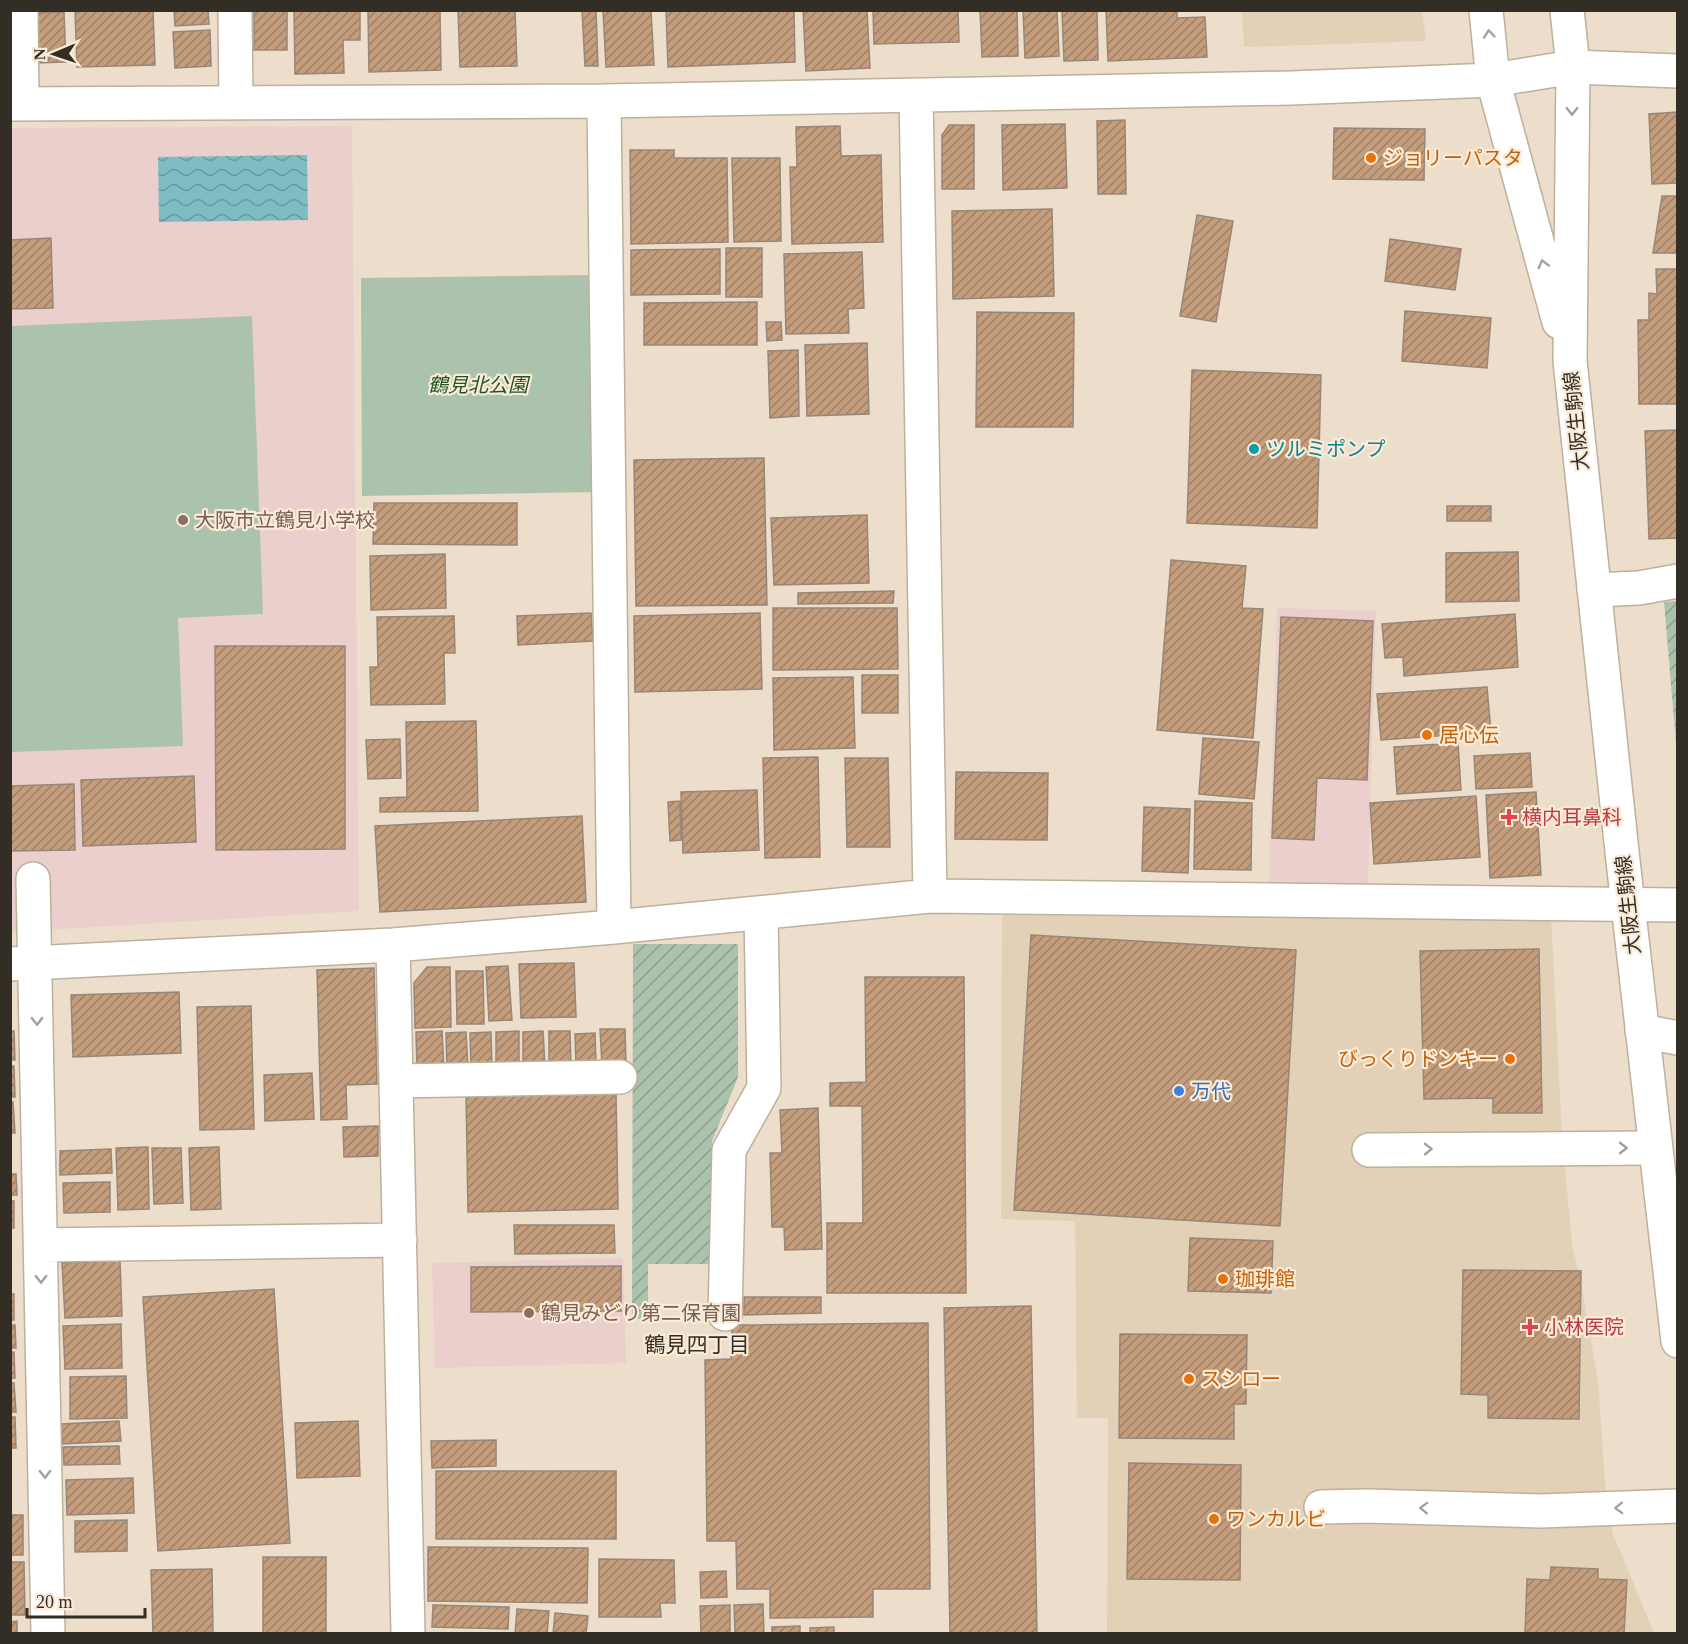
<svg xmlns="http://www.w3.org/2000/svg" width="1688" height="1644" font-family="'Times New Roman','Noto Sans JP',serif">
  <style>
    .built { fill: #e2d0b7 }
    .education { fill: #eacfcd }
    .park { fill: #abc3ac }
    .garden { fill: url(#garden-furrows) }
    .water { fill: url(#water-waves) }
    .building { fill: url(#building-hatch); stroke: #988678; stroke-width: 1.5 }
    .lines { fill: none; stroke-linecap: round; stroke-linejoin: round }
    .minor-casing { stroke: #bdb09d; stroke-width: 36 }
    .major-casing { stroke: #bdb09d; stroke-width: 36 }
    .minor { stroke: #fff; stroke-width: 33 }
    .major { stroke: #fff; stroke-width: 33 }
    .oneway { stroke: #a3a09d }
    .food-dot { fill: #e8710a; stroke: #f9ebd7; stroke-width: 2 }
    .culture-dot { fill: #0f9aa8; stroke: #f9ebd7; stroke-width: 2 }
    .education-dot { fill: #8d6e63; stroke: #f9ebd7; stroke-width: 2 }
    .health-dot { fill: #e0444e; stroke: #f9ebd7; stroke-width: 2 }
    .shop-dot { fill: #3f7fe0; stroke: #f9ebd7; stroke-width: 2 }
    .labels { text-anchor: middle; stroke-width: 4.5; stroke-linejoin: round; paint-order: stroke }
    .food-label { font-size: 20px; fill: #c56008; stroke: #f9ebd7; text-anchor: start }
    .park-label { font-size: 20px; font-style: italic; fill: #1f5527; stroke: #f9ebd7 }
    .street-label { font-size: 20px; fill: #322d25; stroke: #f9ebd7 }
    .culture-label { font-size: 20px; fill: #0d838f; stroke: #f9ebd7; text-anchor: start }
    .education-label { font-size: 20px; fill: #785e54; stroke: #f9ebd7; text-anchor: start }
    .health-label { font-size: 20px; fill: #be3a42; stroke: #f9ebd7; text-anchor: start }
    .shop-label { font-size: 20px; fill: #366cbe; stroke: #f9ebd7; text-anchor: start }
    .neighbourhood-label { font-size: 21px; fill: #322d25; stroke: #f9ebd7 }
  </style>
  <defs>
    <pattern id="garden-furrows" width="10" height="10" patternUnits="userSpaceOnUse" patternTransform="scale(1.5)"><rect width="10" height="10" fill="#abc3ac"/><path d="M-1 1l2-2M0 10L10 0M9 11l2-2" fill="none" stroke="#8c9f8c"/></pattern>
    <pattern id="water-waves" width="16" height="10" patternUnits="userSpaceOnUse" patternTransform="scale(1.5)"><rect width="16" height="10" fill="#7ebdc2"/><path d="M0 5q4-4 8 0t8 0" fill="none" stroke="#689a9d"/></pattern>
    <pattern id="building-hatch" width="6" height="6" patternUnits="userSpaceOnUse" patternTransform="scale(1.5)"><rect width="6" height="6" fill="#c49d7c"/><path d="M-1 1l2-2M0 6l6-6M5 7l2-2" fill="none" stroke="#a08065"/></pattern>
  </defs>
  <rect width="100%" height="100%" fill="#ecdeca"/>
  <path class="built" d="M1242,11H1422L1426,41L1244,47Z
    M1002,915L1282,917L1551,915L1562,1137L1572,1244L1583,1293L1598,1381L1606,1498L1613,1534L1654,1633H1107L1108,1418H1077L1075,1221L1001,1219Z"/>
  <path class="education" d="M352,126L359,911L11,932V128Z
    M1277,608L1376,611L1368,885L1269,882Z
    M623,1258L626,1363L435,1368L432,1263Z"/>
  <path class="park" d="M593,275L597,492L362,496L361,278Z
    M252,316L263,614L178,618L183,746L11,752V326Z"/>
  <path class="garden" d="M1677,601H1678L1677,755L1664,602Z
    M633,944H738V1077L712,1141V1264H648V1319H632Z"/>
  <path class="water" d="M307,155L308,220L159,222L158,157Z"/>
  <path class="building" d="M75,10H153L155,65L77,67Z
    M174,10H208L209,24L175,26Z
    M254,10H287V50H254Z
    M294,10H360V40H343L344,73L295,74Z
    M440,10L441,70L369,72L368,11Z
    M458,10H515L517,66L460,67Z
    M582,10H596L598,66H585Z
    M603,10H651L654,65L606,67Z
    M666,10H794L795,62L668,67Z
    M803,10H867L870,68L806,71Z
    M873,10H958L959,42L874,44Z
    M980,10H1017L1018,56L982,57Z
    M1023,10H1057L1059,56L1025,58Z
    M1062,10H1097L1098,60L1064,61Z
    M1106,10H1177V18L1205,17L1207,57L1108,61Z
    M64,12L66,62L34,63L32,13Z
    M210,30L211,66L175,68L173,32Z
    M1678,112V183L1652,184L1649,114Z
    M1125,120L1126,194H1098L1097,121Z
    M1065,124L1067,188L1003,190L1002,125Z
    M949,125H974V189H942V135Z
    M840,126L841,156L881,155L883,242L792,244L790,167H797L796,127Z
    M1334,128L1425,129L1424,180L1333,179Z
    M630,150H674V158H727L728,242L631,244Z
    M732,158H780L781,241L734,242Z
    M1662,196H1678V253H1653Z
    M1052,209L1054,296L953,299L952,211Z
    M1197,215L1233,221L1216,322L1180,316Z
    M51,238L53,308L10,309V240Z
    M1390,239L1461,249L1455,290L1385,281Z
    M726,248H762V297H726Z
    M720,249V294L631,295V250Z
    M862,252L864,308L848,309L849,333L786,334L784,254Z
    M1656,269H1678V404H1639L1638,320H1649V293L1657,294Z
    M757,302V345H644V303Z
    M1405,311L1491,318L1487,368L1402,361Z
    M977,312L1074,313L1073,427H976Z
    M766,322H781L782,340L767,341Z
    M867,343L869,414L807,416L805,345Z
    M798,350L799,416L770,418L768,351Z
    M1192,370L1321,375L1317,528L1187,523Z
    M1678,430V538L1649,539L1645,431Z
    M764,458L767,605L636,606L634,460Z
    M374,503H517V545L373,544Z
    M1447,506H1491V521H1447Z
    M867,515L869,583L774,585L771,518Z
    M1518,552L1519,601L1446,602V553Z
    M445,554L446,608L371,610L370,556Z
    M1171,560L1246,566L1242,608L1263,609L1253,738L1157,730Z
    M894,591L893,603L798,604V593Z
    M773,608H897L898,669L773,670Z
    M591,613L593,641L518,645L517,616Z
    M760,613L762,689L635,692L634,616Z
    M1515,614L1518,667L1404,676L1403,657L1385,658L1382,624Z
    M454,616L455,653H444L445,704L371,705L370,667H378L377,617Z
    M1281,617L1373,621L1367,780L1317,778L1314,840L1272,838Z
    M215,646H345V849L216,850Z
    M862,675H898V713H862Z
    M853,677L855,748L774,750L773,678Z
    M1487,687L1491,732L1381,740L1377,694Z
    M476,721L478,811L380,812V798L407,797L406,722Z
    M1203,738L1259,742L1254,799L1199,794Z
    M400,739L401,778L368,779L366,740Z
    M1458,743L1461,790L1397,794L1394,747Z
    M1530,753L1532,787L1476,789L1474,756Z
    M818,757L820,857L765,858L763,758Z
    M845,758H888L890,847H847Z
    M956,772L1048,773L1047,840L955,839Z
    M194,776L196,842L83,846L81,780Z
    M74,784L75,850L10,851V786Z
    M757,790L759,850L683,853L681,792Z
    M1536,792L1541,875L1490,878L1486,795Z
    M1476,796L1480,857L1374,864L1370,803Z
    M680,801L681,840L670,841L668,802Z
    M1195,801L1252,803L1251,870L1194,869Z
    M1144,807L1190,809L1188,873L1142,871Z
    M582,816L586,902L380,912L375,826Z
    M1031,935L1296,950L1280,1226L1014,1210Z
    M1539,949L1542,1113H1493V1098L1424,1099L1420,951Z
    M574,963L576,1017L521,1018L519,964Z
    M508,966L512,1020L489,1021L486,967Z
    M427,967H450L451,1027L415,1028L414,983Z
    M374,968L377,1084L346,1085L347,1119L321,1120L317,970Z
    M456,971H483L484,1024H457Z
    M865,977H964L966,1293H827V1223H863L862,1106H830V1083L866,1082Z
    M179,992L181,1053L73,1057L71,995Z
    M251,1006L254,1129L200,1130L197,1007Z
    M600,1029H625L626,1064L602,1065Z
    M10,1031H14L15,1060H10Z
    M442,1031L444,1069L417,1070L416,1032Z
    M519,1031V1068H496V1032Z
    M543,1031L545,1066L523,1067V1032Z
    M549,1031H570L571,1066H549Z
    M466,1032L468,1068L447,1069L446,1033Z
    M491,1032L492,1067L471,1068L470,1033Z
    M595,1033L596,1065H576L575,1034Z
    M10,1066H14L15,1097H10Z
    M312,1073L314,1119L265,1121L264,1075Z
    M616,1091L618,1209L468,1212L466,1093Z
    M10,1102H13L15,1133H10Z
    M818,1108L822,1249L785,1250L784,1227H772L770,1153H782L780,1110Z
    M378,1126V1156L344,1157L343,1127Z
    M148,1147L149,1209L118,1210L116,1148Z
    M219,1147L221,1209L191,1210L189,1148Z
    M152,1148H181L183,1203L154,1204Z
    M111,1149L112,1173L60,1175V1151Z
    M10,1174H16L17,1195H10Z
    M110,1182V1212L64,1213L63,1183Z
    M10,1201H14V1228H10Z
    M514,1225H614L615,1253L515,1254Z
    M1190,1238L1273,1241L1271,1293L1188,1291Z
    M120,1260L122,1316L65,1318L62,1263Z
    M621,1266V1311L471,1312V1267Z
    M1463,1270L1581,1271L1579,1419L1488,1418V1395L1461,1394Z
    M274,1289L290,1543L158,1551L143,1297Z
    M10,1294H14V1320H10Z
    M744,1297H821V1313L744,1315Z
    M1031,1306L1037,1634H950L944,1308Z
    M928,1323L930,1589H873V1617L770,1618V1589H737L736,1541H707L705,1360L731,1359L732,1325Z
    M121,1324L122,1368L65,1369L63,1326Z
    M10,1325H15L16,1348H10Z
    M1120,1334L1247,1335L1246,1404H1234V1439L1119,1438Z
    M10,1352H14L15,1378H10Z
    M126,1376L127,1418L70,1419V1377Z
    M10,1383H14L16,1412H10Z
    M10,1417H15L16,1448H10Z
    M119,1421L121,1441L62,1444L61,1424Z
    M358,1421L360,1476L297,1478L295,1423Z
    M496,1440V1466L432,1468L431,1441Z
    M119,1446L120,1464L64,1465L63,1447Z
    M1129,1463L1241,1465L1240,1580L1127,1579Z
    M436,1471H616V1539H436Z
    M133,1478L134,1513L67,1515L66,1480Z
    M10,1515H23V1555H10Z
    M127,1520V1551L75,1552V1521Z
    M428,1547L588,1548L587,1603L428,1601Z
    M263,1557H326V1634H263Z
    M599,1559L674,1560L675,1603H660L661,1617H599Z
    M10,1562H24L25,1615H10Z
    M1551,1567L1598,1569V1579L1627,1580L1624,1634H1525L1527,1579L1550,1580Z
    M212,1569L213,1634H153L151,1570Z
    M726,1571L727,1597L701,1598L700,1572Z
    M763,1604L764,1634H735L734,1605Z
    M433,1605L509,1607L508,1629L432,1627Z
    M730,1605V1634H701L700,1606Z
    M517,1609L549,1611L547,1634H515Z
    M555,1613L588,1616L586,1634H553Z
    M17,1621V1634H10V1622Z
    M800,1626V1634H772V1627Z
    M834,1627V1634H810V1628Z"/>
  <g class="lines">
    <g class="minor-casing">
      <path id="minor" d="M21,10L22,104
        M235,10L236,103
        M916,95L930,896
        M604,101L614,927
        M10,104L604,101L1291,88L1493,80L1573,67L1678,71
        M1594,590L1639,588L1678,581
        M33,879L48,1634
        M393,945L408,1634
        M10,964L393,945L614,927L930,896L1678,905
        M1642,1031L1678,1038
        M396,1081L620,1077
        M1369,1150L1655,1148
        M41,1245L400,1240
        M725,1314L729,1150L764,1088L761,913
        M1321,1507L1367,1506L1541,1511L1678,1506"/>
    </g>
    <g class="major-casing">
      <path id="major" d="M1486,10L1493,80L1559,322
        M1567,10L1573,67L1570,361L1623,861L1678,1341"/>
    </g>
    <use href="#minor" class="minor"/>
    <use href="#major" class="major"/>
  </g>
  <defs><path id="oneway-chevron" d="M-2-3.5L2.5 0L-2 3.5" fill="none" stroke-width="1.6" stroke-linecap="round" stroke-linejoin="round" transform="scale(1.5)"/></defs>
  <g class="oneway">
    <use href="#oneway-chevron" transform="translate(1489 34) rotate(-96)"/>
    <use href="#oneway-chevron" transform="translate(1572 111) rotate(91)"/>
    <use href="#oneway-chevron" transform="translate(1543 264) rotate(-105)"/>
    <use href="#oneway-chevron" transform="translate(37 1021) rotate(89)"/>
    <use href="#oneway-chevron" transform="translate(1623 1148)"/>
    <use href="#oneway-chevron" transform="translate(1428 1149) rotate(-1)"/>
    <use href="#oneway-chevron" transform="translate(41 1279) rotate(89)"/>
    <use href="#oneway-chevron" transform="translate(45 1474) rotate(89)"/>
    <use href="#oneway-chevron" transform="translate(1424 1508) rotate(-178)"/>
    <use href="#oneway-chevron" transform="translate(1619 1508) rotate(178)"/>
  </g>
  <g class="food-dot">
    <circle cx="1371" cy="158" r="6"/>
    <circle cx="1427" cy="735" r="6"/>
    <circle cx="1510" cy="1059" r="6"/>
    <circle cx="1223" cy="1279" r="6"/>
    <circle cx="1189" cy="1379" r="6"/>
    <circle cx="1214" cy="1519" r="6"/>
  </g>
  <circle class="culture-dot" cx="1254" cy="449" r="6"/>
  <g class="education-dot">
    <circle cx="183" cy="520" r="6"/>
    <circle cx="529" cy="1313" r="6"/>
  </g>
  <g class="health-dot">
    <path d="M1506 808h6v6h6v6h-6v6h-6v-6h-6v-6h6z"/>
    <path d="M1527 1318h6v6h6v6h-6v6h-6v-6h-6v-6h6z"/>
  </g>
  <circle class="shop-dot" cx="1179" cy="1091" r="6"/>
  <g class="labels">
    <g class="food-label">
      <text x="1383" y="165">ジョリーパスタ</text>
      <text x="1439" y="742">居心伝</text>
      <text x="1498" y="1066" text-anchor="end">びっくりドンキー</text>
      <text x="1235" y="1286">珈琲館</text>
      <text x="1201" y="1386">スシロー</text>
      <text x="1226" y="1526">ワンカルビ</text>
    </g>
    <g class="park-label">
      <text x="478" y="392">鶴見北公園</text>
    </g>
    <g class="street-label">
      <text transform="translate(1576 421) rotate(-96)" y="7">大阪生駒線</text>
      <text transform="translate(1628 905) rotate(-96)" y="7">大阪生駒線</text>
    </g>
    <g class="culture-label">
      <text x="1266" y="456">ツルミポンプ</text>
    </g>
    <g class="education-label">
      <text x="195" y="527">大阪市立鶴見小学校</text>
      <text x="541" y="1320">鶴見みどり第二保育園</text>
    </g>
    <g class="health-label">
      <text x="1522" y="824">横内耳鼻科</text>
      <text x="1544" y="1334">小林医院</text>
    </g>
    <g class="shop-label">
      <text x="1191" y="1098">万代</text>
    </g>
    <g class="neighbourhood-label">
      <text x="697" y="1352">鶴見四丁目</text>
    </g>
  </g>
  <rect width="1688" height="1644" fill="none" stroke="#322d25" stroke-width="24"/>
  <g transform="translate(54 54) rotate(268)" stroke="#f9ebd7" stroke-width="4.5" paint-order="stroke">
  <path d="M0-4.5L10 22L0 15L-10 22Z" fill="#322d25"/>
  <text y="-9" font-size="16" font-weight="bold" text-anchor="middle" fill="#322d25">N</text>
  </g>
  <path d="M27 1608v9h118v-9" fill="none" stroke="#322d25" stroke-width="3"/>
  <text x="36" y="1608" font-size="18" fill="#322d25" stroke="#f9ebd7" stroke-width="4.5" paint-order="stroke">20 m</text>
</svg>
